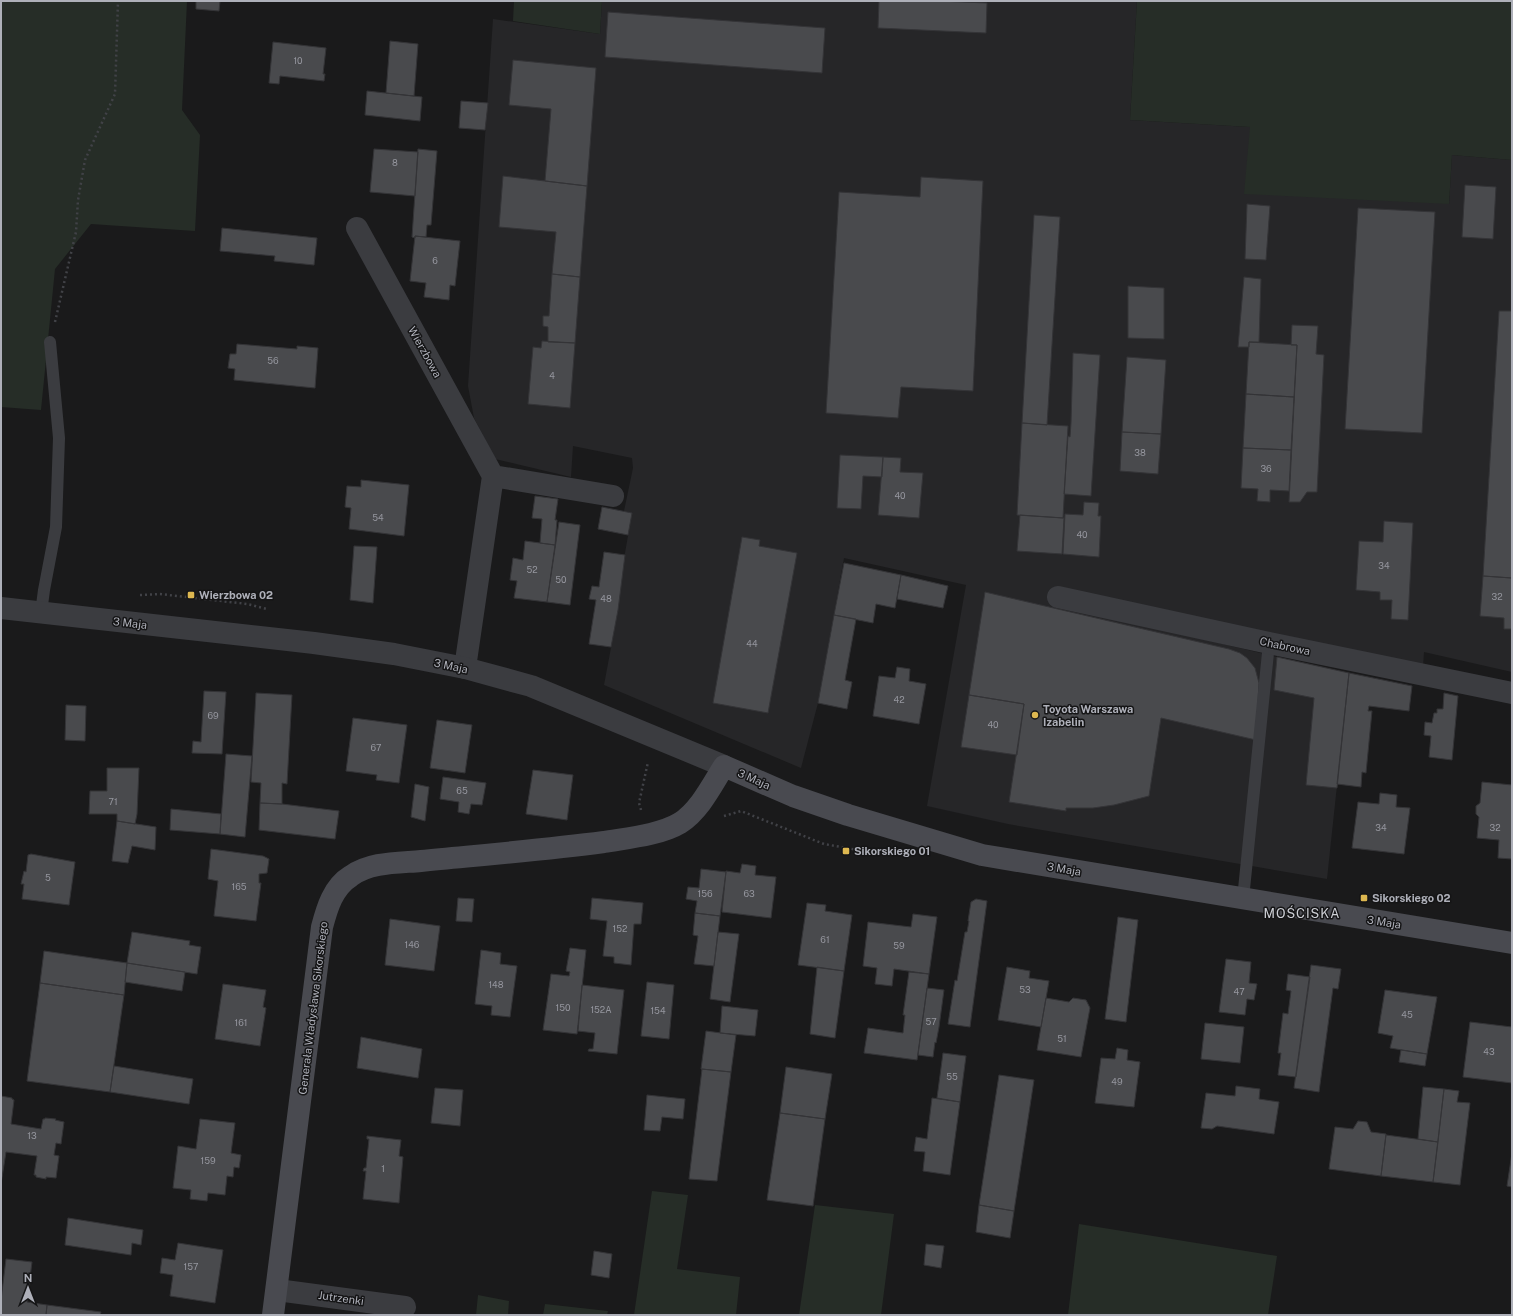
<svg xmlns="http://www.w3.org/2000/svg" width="1513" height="1316" font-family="'Public Sans',sans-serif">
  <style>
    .built { fill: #262628 }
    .green { fill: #262d27 }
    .building { fill: #494a4d; stroke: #343437 }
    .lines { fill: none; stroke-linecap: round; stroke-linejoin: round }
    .path { stroke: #414247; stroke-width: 2.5; stroke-dasharray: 2 3; stroke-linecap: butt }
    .service { stroke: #3b3c40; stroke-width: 12 }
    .minor { stroke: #3b3c40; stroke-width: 22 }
    .tertiary { stroke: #3b3c40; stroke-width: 22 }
    .secondary { stroke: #494a50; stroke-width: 22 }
    .poi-dot { fill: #ddb750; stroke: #151516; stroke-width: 1.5 }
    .labels { text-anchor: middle; stroke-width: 3; stroke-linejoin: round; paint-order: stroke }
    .number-label { font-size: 9px; fill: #95969e }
    .street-label { font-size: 11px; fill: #aeb0b9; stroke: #151516 }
    .poi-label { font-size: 11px; font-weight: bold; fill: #aeb0b9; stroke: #151516; text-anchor: start }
    .quarter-label { font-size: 13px; letter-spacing: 1px; fill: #ced0d6; stroke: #151516 }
  </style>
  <rect width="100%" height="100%" fill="#1a1a1b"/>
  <path class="built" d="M602,1H1137L1130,120L1250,127L1449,204L1452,155L1512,160V672L1424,652L1423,667L1057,604L1277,657L1349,673L1327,879L1008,824L927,806L966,585L844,558L818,703L801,768L604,685L618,610L622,570L632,513L624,511L633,468L632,458L573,446L571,477L495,459L474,418L468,386L493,19L600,34Z"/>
  <path class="green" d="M1,1H187L182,110L200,135L195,231L91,224L55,269L41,410L1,407Z
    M514,1H602L600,34L513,21Z
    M1137,1H1512V160L1452,155L1449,204L1244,194L1250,127L1130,120Z
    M652,1191L688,1195L677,1269L740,1277L736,1315H634Z
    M815,1205L894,1214L881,1315H799Z
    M1079,1224L1277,1256L1268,1315H1068Z
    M478,1295L509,1301L508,1315H476Z
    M545,1304L608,1311L607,1315H543Z"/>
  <path class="building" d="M196,1H220L219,11L196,9Z
    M879,1H937L987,3L986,33L878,28Z
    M608,12L825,28L822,73L605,57Z
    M390,41L418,44L414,96L386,93Z
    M273,42L326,48L323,74H325L324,81L280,76L279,84L269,83Z
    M513,60L596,68L587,186L545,181L551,109L509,105Z
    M367,91L422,97L420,121L365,115Z
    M461,101L488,103L485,130L459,128Z
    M374,149L418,152L415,196L370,192Z
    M418,149L437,151L431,225H427L426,237L415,236V238L412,237Z
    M503,176L587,186L580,277L552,274L556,232L499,227Z
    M921,177L983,181L973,391L901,387L898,418L826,413L839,192L920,197Z
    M1465,185L1496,187L1493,239L1462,237Z
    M1247,204L1270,206L1266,260L1245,259Z
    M1358,208L1435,212L1422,433L1345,429Z
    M1034,215L1060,217L1047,425L1022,423Z
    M222,228L317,238L314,265L274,261L275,256L220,251Z
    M415,236L460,241L455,286L450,285L449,300L424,297L426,283L410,281Z
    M552,274L580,277L575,343L548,342V327L543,326V316H549Z
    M1244,277L1261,279L1259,342H1249V347H1238Z
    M1128,286L1164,288V339L1128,338Z
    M1499,311H1512V578L1483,576Z
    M1292,325L1318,326L1316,354L1324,355L1317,492H1307L1300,502H1289L1297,345H1291Z
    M542,341L575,343L570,408L528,404L533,347L541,348Z
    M1249,342L1297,345L1294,397L1246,394Z
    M237,344L297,349V346L318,348L315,388L234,380L235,369L228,368L230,354H236Z
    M1073,353L1100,355L1091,496L1064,494L1068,436L1070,437L1071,423Z
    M1127,357L1166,360L1161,434L1122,432Z
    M1246,394L1294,397L1291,450L1243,448Z
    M1022,423L1068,426L1063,518L1017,515Z
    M1122,432L1161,434L1158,474L1120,471Z
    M1243,448L1291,450L1289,491L1270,490V502L1257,501L1258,489L1241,488Z
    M840,455L883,457L882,477L863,476L861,509L837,508Z
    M883,457L901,458L900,472L923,473L919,518L878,515Z
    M361,480L409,485L404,536L349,529L351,508L345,507L347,486L361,487Z
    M535,496L558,499L555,520H557L555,545L540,543L542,519L532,518Z
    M1084,502L1099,503L1098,516H1101L1099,557L1063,554L1065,514L1083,515Z
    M602,507L632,513L628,535L598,529Z
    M1020,515L1064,518L1062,554L1017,551Z
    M1384,521L1413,523L1408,620L1391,619L1392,600H1380V592L1356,590L1359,541L1383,542Z
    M559,522L580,525L570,605L547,602Z
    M742,537L760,540L759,546L797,553L768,713L713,703Z
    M525,541L555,545L547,602L514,598L517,581L510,580L513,558L523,560Z
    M354,546L377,547L373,603L350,600Z
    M604,552L625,555L618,610L611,647L589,644L596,600L589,599L592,586L599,587Z
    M844,563L901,575L895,608L876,604L873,623L834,615Z
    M901,575L948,586L943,608L897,599Z
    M1483,576L1512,578V629H1504V618L1480,616Z
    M985,592L1229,649L1240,653L1247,658L1255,668L1259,683L1256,740L1161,718L1149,796L1114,805L1093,808H1066V811L1009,802L1024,704L969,695Z
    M834,615L856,619L845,680L852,682L847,709L818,703Z
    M1277,657L1349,673L1337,788L1306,785L1314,698L1274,690Z
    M897,667L910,669L909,681L926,684L919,724L873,716L879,676L895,678Z
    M1349,673L1412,686L1409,711L1369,706L1368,711H1372L1366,773L1362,772L1361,787L1337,784Z
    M204,691L226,692L222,754L192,753L193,741L201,742Z
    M256,693L292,695L287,784L282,783V804L260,803L261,783L251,782Z
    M1444,693L1458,696L1452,760L1429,757L1431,736L1424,735L1425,722L1432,723L1434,713H1437V709H1443Z
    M969,695L1024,704L1017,755L961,747Z
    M66,705L86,706L85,741L65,740Z
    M353,718L407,725L399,783L376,780L377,775L346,771Z
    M437,720L472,725L465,773L430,768Z
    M226,754L252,756L245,837L220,834Z
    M107,768H139L137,814L135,824L117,821V814H89L90,791H107Z
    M533,770L573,775L567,820L526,814Z
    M443,777L486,783L482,805L471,804L469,814L458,812L459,802L440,799Z
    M1482,782L1512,785V859L1498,858L1499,840L1477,838L1479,817L1476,814V806L1480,803Z
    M415,784L429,787L425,821L411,817Z
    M1380,793L1397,795L1396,807L1410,808L1404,854L1352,848L1358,802L1379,804Z
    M260,803L282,804L339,811L335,839L259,830Z
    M171,809L221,814L220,834L170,830Z
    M117,821L156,827L155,850L132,846L128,863L112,861Z
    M211,849L263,856L269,859L267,873L259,874V883H261L256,921L214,916L218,881L208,879Z
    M31,854L75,862L69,905L22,899L24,884H21L24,871L26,872L28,855Z
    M742,864L756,866L755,875L776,877L771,918L722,912L726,871L740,873Z
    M701,869L726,872L720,916L695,913L697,901L686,899L688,887L699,888Z
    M458,898L474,899L472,922L456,921Z
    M592,898L643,903L641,924H634L631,965L614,963V957L603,956L607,921L590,919Z
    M976,899L987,901L970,1027L948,1024L955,980L957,981L965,932H967L969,921H968L971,902Z
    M807,903L826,905L825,911L852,915L844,971L798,965Z
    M695,913L720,916L714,966L694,964L698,936L693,935Z
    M913,914L937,917L929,974L894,969L892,986L875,984L877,968L863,966L868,922L911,927Z
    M1118,917L1138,920L1126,1022L1105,1019Z
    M390,919L440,926L434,971L385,965Z
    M132,932L190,941L189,945L201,947L197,974L127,963Z
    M718,932L739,934L730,1002L710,999Z
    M570,948L586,950L577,1034L543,1030L551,974L569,976L570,972L566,971Z
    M481,950L501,953L500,964L517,966L510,1017L491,1015L492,1006L475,1004Z
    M44,951L127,963L124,995L40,983Z
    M1226,959L1251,962L1249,983L1257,984L1254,1000L1247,999L1245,1015L1219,1012Z
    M127,963L185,972L182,991L125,982Z
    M1311,965L1341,969L1338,989L1333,988L1319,1092L1294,1088Z
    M817,967L844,971L835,1038L810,1034Z
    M1007,967L1030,971L1029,978L1049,981L1041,1027L998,1020Z
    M909,972L929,974L917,1060L864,1053L868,1028L903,1033L905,1015H903Z
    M1288,974L1310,977L1296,1077L1278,1075L1281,1053H1278L1283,1013L1288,1014L1291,991L1286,990Z
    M647,982L674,985L669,1039L641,1036Z
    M40,983L124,995L110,1092L27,1081Z
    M223,984L266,990L263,1007L266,1008L260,1046L215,1039Z
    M582,985L624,990L617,1054L588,1051L589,1049H593L595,1033L578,1031Z
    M927,988L944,990L939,1027L936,1043L935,1042L933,1057L918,1055Z
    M1385,990L1437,997L1427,1054L1390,1048L1393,1036L1378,1033Z
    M1046,998L1069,1002L1073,998L1086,1000L1090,1008L1081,1057L1037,1050Z
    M722,1006L758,1010L755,1036L720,1033Z
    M1470,1022L1512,1027V1083L1463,1077Z
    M1205,1023L1244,1027L1240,1063L1201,1059Z
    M706,1031L736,1035L731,1072L701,1069Z
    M361,1037L422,1049L418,1078L357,1068Z
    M1117,1048L1128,1050L1127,1060L1140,1062L1134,1107L1095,1103L1101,1058L1115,1059Z
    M1401,1050L1427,1054L1425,1066L1399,1062Z
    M943,1053L966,1056L960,1102L937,1098Z
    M114,1066L193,1079L189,1104L110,1092Z
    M786,1067L832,1074L825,1119L780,1113Z
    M702,1069L731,1072L717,1181L689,1179Z
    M999,1075L1034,1080L1014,1211L979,1205Z
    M1236,1086L1260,1089L1259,1099L1279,1102L1274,1134L1217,1126L1212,1129L1201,1128L1206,1093L1235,1096Z
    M1423,1087L1444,1089L1438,1142L1418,1139Z
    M435,1088L463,1090L460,1126L431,1123Z
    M1444,1089L1459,1091L1457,1102L1470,1103L1460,1185L1433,1182Z
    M647,1095L685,1099L683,1119L662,1117L660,1131L644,1130Z
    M1,1096L12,1098V1099L14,1100L11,1124L41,1129L43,1119H45V1118L56,1119L55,1120L64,1122L61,1144L56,1143L54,1155L59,1156L56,1178L46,1177V1179L36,1177V1175H34L37,1156L6,1152L1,1184Z
    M932,1098L960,1102L950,1175L923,1171L925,1152L914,1151L916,1137L927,1139Z
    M780,1113L825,1119L813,1206L767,1200Z
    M200,1119L235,1123L231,1153L241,1155L239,1168L234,1167L233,1177L227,1176L225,1195L208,1193L207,1201L190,1199L191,1190L173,1188L178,1146L196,1149Z
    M1358,1121L1367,1122L1371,1132L1386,1134L1381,1176L1329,1169L1335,1127L1353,1129Z
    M1386,1135L1438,1142L1433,1182L1381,1176Z
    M367,1136L401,1140L399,1156L403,1157L399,1203L363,1199L366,1171H363L364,1168H366L369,1139H367Z
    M1512,1153V1187L1507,1186Z
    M979,1205L1014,1211L1010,1238L976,1232Z
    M68,1218L143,1230L141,1245L132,1243L131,1255L65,1245Z
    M178,1243L223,1250L215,1303L170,1296L173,1275L160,1273L162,1258L175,1260Z
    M926,1244L944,1246L941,1268L924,1265Z
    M594,1251L612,1254L609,1278L591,1275Z
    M6,1259L32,1262L27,1302L47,1305L46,1315H1V1300Z
    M47,1305L101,1312L100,1315H46Z"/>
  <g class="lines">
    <path class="path" d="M55,322L76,232L78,200L85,160L115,94L118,1
      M140,595L160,594L247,604L267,609
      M641,810L639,803L648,762
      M724,816L741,811L824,844L875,853"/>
    <path class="service" d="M41,613L44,590L56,527L59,438L50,342
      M1243,899L1269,643"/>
    <path class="minor" d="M357,228L493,476L465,668
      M493,476L613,496
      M1058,597L1269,643L1512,693
      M277,1290L405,1307"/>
    <path class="tertiary" d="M1,608L314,643L394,654L465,668L531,686L724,766"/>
    <path class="secondary" d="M273,1315L322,927C327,908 333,887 351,876C370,862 398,863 421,861C482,855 543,850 604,842C627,838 660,835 680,823C700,810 712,785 724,766L793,796L848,815L982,855L1512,943"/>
  </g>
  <g class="poi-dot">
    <rect x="187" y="591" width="8" height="8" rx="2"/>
    <circle cx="1035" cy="715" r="4"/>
    <rect x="842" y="847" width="8" height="8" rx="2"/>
    <rect x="1360" y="894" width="8" height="8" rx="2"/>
  </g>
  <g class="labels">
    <g class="number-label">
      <text x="298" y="64">10</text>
      <text x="395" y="166">8</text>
      <text x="435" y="264">6</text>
      <text x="273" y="364">56</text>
      <text x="552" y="379">4</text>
      <text x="1140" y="456">38</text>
      <text x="1266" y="472">36</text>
      <text x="900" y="499">40</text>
      <text x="378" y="521">54</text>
      <text x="1082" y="538">40</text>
      <text x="1384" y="569">34</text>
      <text x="532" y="573">52</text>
      <text x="561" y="583">50</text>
      <text x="1497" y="600">32</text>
      <text x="606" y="602">48</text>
      <text x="752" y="647">44</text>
      <text x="899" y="703">42</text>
      <text x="213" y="719">69</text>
      <text x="993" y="728">40</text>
      <text x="376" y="751">67</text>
      <text x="462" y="794">65</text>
      <text x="113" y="805">71</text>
      <text x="1381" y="831">34</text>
      <text x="1495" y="831">32</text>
      <text x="48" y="881">5</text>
      <text x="239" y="890">165</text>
      <text x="705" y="897">156</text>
      <text x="749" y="897">63</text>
      <text x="620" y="932">152</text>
      <text x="825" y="943">61</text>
      <text x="412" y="948">146</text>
      <text x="899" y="949">59</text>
      <text x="496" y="988">148</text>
      <text x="1025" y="993">53</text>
      <text x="1239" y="995">47</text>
      <text x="563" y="1011">150</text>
      <text x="601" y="1013">152A</text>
      <text x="658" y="1014">154</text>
      <text x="1407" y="1018">45</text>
      <text x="931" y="1025">57</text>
      <text x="241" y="1026">161</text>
      <text x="1062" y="1042">51</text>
      <text x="1489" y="1055">43</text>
      <text x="952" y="1080">55</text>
      <text x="1117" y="1085">49</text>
      <text x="32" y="1139">13</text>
      <text x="208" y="1164">159</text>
      <text x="383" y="1172">1</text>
      <text x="191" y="1270">157</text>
    </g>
    <g class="street-label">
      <text transform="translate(425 352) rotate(61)" y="4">Wierzbowa</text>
      <text transform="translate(130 623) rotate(7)" y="4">3 Maja</text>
      <text transform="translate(1285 646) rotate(12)" y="4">Chabrowa</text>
      <text transform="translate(451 666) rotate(12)" y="4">3 Maja</text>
      <text transform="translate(754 779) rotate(24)" y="4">3 Maja</text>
      <text transform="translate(1064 869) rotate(10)" y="4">3 Maja</text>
      <text transform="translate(1384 922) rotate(9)" y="4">3 Maja</text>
      <text transform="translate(313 1008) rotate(-83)" y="4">Generała Władysława Sikorskiego</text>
      <text transform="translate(341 1298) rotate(8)" y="4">Jutrzenki</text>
    </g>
    <g class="poi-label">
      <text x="199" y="599">Wierzbowa 02</text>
      <text x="1043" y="713">Toyota Warszawa<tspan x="1043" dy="13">Izabelin</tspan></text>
      <text x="854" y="855">Sikorskiego 01</text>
      <text x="1372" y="902">Sikorskiego 02</text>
    </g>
    <g class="quarter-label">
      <text x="1302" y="918">MOŚCISKA</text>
    </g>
  </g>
  <rect width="1513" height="1316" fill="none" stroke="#aeb0b9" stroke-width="4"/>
  <g transform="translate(28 1288)" stroke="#151516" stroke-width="3" paint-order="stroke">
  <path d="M0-3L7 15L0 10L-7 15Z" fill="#aeb0b9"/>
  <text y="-6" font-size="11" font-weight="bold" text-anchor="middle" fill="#aeb0b9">N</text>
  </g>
</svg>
